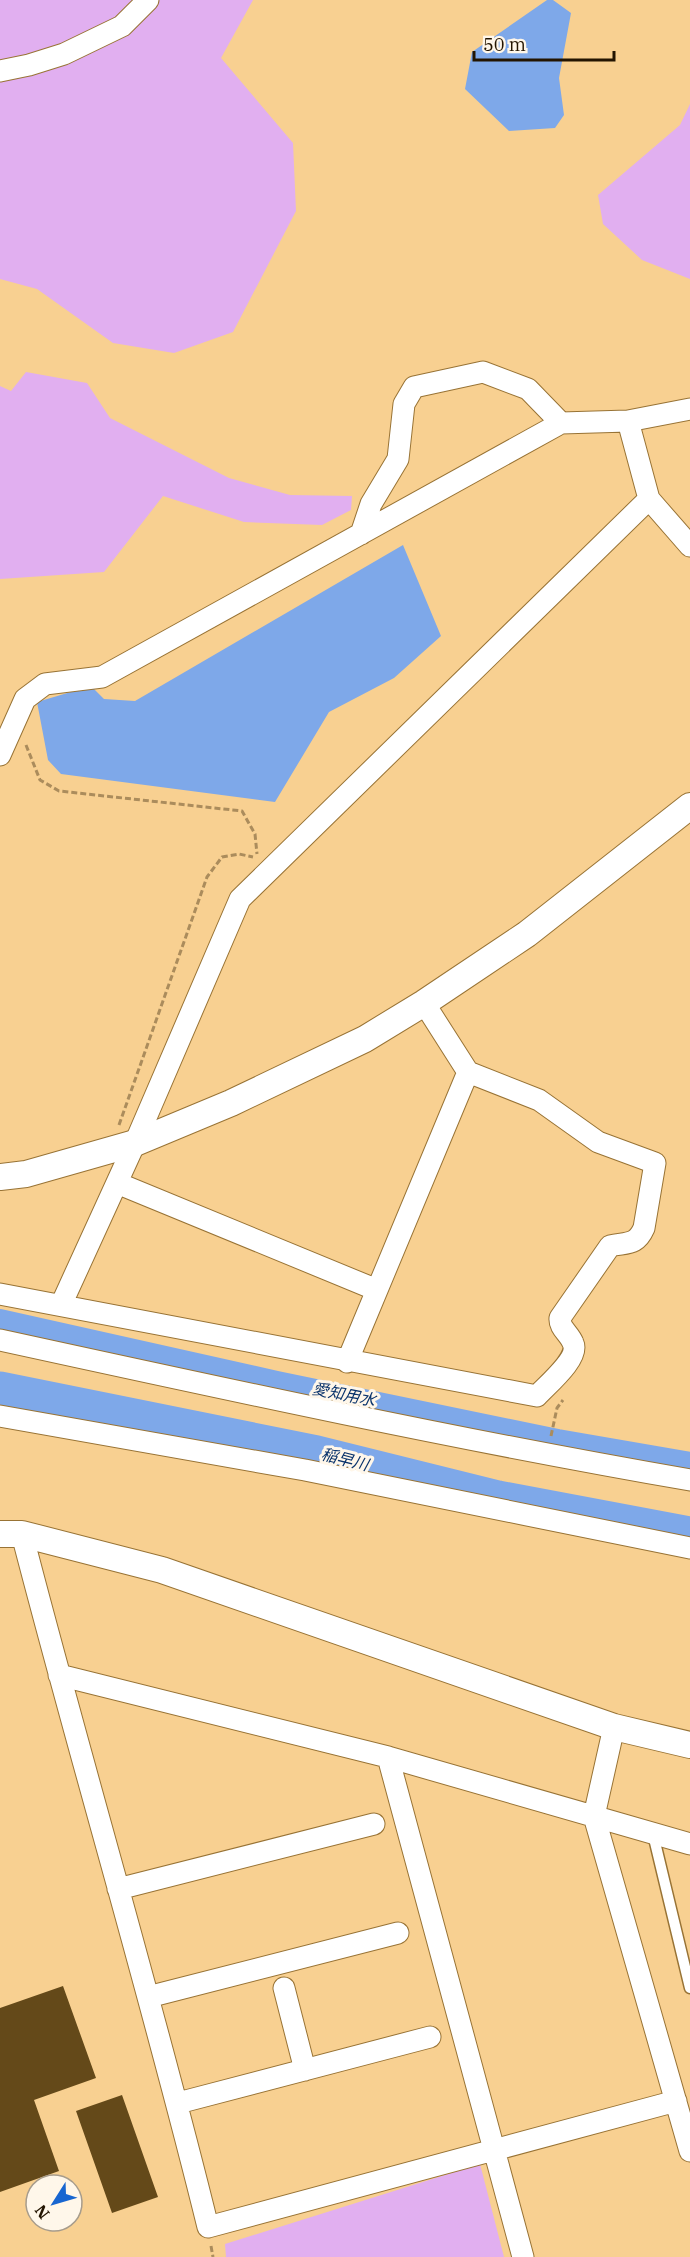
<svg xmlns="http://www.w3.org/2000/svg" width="690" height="2257" font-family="'IBM Plex Serif','Noto Sans JP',serif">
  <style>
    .green { fill: #e1aff0 }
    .water { fill: #7ea8e9 }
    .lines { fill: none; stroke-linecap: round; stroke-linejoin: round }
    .canal { stroke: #7ea8e9; stroke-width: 20 }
    .river { stroke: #7ea8e9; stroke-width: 33 }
    .building { fill: #644919 }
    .service-casing { stroke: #987335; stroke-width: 13 }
    .minor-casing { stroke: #987335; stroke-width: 23 }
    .tertiary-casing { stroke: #987335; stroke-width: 28 }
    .path { stroke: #ab8c5c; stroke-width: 3; stroke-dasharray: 6 3; stroke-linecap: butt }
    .service { stroke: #fff; stroke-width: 10 }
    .minor { stroke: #fff; stroke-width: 21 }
    .tertiary { stroke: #fff; stroke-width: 26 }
    .labels { text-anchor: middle; stroke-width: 6; stroke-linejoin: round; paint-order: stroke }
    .water-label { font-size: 16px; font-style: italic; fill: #0a336b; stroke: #fff7ea }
  </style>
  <rect width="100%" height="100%" fill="#f8d091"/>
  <path class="green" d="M0,0H253L221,58L293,143L296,211L233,332L174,353L113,343L37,289L0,279Z
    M690,104V279L642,260L603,224L598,195L680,125Z
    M26,372L87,383L110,418L229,478L290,495L352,496L351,510L322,525L244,522L163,496L104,572L0,579V386L11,391Z
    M480,2164L504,2257H226L225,2244Z"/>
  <path class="water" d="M547,0H553L571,13L559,78L564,115L555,128L509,131L465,89L472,52Z
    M403,545L441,636L394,678L329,712L275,802L61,774L48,760L37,702L91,686L104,699L135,701Z"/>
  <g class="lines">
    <path class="canal" d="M0,1319L277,1381L558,1439L690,1462"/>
    <path class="river" d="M0,1388L317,1452L498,1497L690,1533"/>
  </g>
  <path class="building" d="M63,1986L96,2078L34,2100L59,2171L0,2192V2008Z
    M122,2095L158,2197L112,2213L76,2111Z"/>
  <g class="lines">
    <g class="service-casing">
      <path id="service" d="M653,1834L690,1988"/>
    </g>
    <g class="minor-casing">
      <path id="minor" d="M0,71L29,65L64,54L122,26L148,0
        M628,421L649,499L690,546
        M361,534L371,504L398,459L404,404L414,387L483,372L528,389L561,423
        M0,755L25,699L45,684L102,677L561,423L628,421L690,409
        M117,1183L377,1290
        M0,1294L537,1396C547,1385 580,1358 573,1343C569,1333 559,1328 560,1318L610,1246C627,1242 636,1246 644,1228L655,1163L598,1142L539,1100L468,1072L424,1003
        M61,1305L135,1143L240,899L649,499
        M0,1340C229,1390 459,1440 690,1480
        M347,1362L468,1072
        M0,1416L305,1470L690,1548
        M22,1534C82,1766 151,1995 208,2227L676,2101
        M59,1675L388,1757L523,2257
        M614,1727L594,1816L690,2151
        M388,1757L690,1844
        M118,1889L374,1824
        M284,1988L305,2070
        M148,1997L398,1933
        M178,2103L430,2037"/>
    </g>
    <g class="tertiary-casing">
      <path id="tertiary" d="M0,1177L26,1174L135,1143L231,1103L365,1039L424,1003L527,934L690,806
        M0,1534H22L162,1570L614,1727L690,1745"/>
    </g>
    <path class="path" d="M26,745L40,780L59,791L242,811L255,834L257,854
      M119,1125L207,877L222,857L239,854L253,857
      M551,1436L557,1408L563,1400
      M211,2246L213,2257"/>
    <use href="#service" class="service"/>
    <use href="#minor" class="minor"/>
    <use href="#tertiary" class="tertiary"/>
  </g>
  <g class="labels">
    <g class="water-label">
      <text transform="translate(344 1394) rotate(11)" y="6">愛知用水</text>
      <text transform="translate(345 1459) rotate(14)" y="6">稲早川</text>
    </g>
  </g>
  <g transform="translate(54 2203) rotate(233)"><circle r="28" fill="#fff7ea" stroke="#a79c8c" stroke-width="1.5"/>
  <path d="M0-4.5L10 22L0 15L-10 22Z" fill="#1866d0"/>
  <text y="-9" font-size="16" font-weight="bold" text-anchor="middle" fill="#231400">N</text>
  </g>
  <path d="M474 51v9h140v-9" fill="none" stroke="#231400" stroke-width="3"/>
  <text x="483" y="51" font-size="18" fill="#231400" stroke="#fff7ea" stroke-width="4.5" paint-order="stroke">50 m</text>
</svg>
